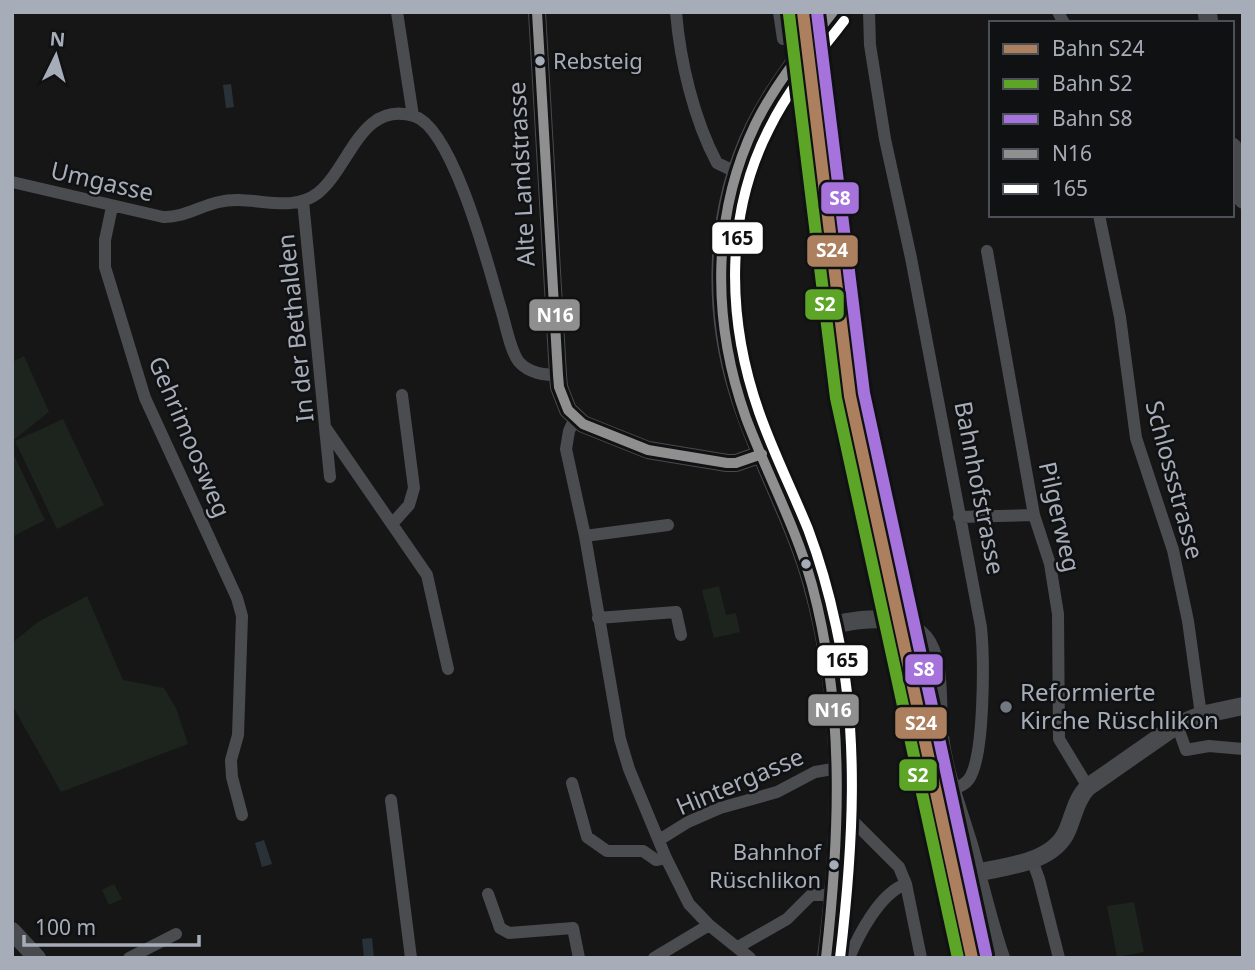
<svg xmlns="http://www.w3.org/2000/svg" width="1255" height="970" font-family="'Noto Sans',sans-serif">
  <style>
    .green { fill: #1c241d }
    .water { fill: #293239 }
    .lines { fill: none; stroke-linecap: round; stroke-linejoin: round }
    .street { stroke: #4a4c50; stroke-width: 12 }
    .secondary { stroke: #494a4e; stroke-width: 18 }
    .primary { stroke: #48494b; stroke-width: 19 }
    .bus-1-casing { stroke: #101113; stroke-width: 16 }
    .bus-2-casing { stroke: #101113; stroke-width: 16 }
    .bus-1 { stroke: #8f8f8f; stroke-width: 10 }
    .bus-2 { stroke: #fff; stroke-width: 10 }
    .rail-1-casing { stroke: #101113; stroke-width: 18 }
    .rail-2-casing { stroke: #101113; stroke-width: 18 }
    .rail-3-casing { stroke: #101113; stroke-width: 18 }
    .rail-1 { stroke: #ac7f5e; stroke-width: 12 }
    .rail-2 { stroke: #5da526; stroke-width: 12 }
    .rail-3 { stroke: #a673dc; stroke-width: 12 }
    .bus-dot { fill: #a7adb8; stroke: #101113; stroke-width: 2.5 }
    .poi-dot { fill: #747880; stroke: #101113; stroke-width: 2.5 }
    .labels { text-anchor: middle; stroke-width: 5; stroke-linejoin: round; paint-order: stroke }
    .bus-label { font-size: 22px; fill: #a7adb8; stroke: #101113; text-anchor: start }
    .street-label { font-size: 24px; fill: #a7adb8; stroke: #101113 }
    .poi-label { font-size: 24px; fill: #a7adb8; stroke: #101113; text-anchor: start }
    .line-badge { stroke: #101113; stroke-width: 2.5 }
    .badge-label { font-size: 19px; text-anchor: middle; font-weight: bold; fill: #fff }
    .pale-badge-label { font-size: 19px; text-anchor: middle; font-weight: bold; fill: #111 }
  </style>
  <rect width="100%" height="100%" fill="#161617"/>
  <path class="green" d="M24,356L49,412L12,441V362Z
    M63,419L104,505L57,529L15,441Z
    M12,451L45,520L12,537Z
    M719,586L726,615L736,613L740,632L714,638L702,590Z
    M87,596L123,680L164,688L176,708L188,744L61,792L12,705V643L38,622Z
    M114,884L122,899L109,905L102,890Z
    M1134,902L1144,952L1117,957L1107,906Z"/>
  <path class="water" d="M231,84L234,107L226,108L223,85Z
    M264,840L272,864L262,867L255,843Z
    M372,938L374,958H364L362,939Z"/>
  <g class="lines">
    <path class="street" d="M397,12L413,116
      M676,12C680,61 694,120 717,163L736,172
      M779,12L783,39
      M869,12L870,45L885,139L911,258L981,627C984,657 985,756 969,779C965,785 958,787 951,790
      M1058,12L1064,23
      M12,182L163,217C183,218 200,206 219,202C251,194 290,215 318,193C350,167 361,100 414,116C453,128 489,268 500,306C505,321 510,351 519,362C529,373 543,375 558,375
      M303,201L325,427L427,575L448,669
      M112,207L105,240V267L145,398L237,598L242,616L238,735L231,760L232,777L242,815
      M1099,215L1120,317L1136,438L1173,550L1188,621L1201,715
      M987,251L1034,515L1050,564L1058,614L1059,739L1088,787
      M575,418L569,431L566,449L585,536L620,739L629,769L666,858L689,904L709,925L750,958
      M325,428L330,477
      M959,517L1034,515
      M392,524L409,505L414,488L402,395
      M585,536L668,525
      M598,618L676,612L681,635
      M1177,725L1186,750L1209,746L1243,749
      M572,783L587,837L607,851H643L656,860L666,858
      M391,800L411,958
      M838,816L855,823L899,867L906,884L921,958
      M659,840L688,822L720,808L777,792L815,772L839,768
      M1032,860L1039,879L1059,958
      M488,894L500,928L509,933L573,928L579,958
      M738,947L787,919L811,895H832
      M129,958L176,934
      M654,958L709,925
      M849,958C859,934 880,893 906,884"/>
    <path class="secondary" d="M537,12L558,375L559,387L568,410L583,424L648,450L727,463H736L762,454
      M823,627C854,620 899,610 924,638C943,661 936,709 940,737C945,775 958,809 969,845C980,883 988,920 1001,958
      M976,873C1006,866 1053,863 1067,831C1074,815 1076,799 1088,787L1177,725L1201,715L1243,706
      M12,931L37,958
      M826,958C842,834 846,707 812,585C794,519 758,459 738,393C711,306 714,208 755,125C775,85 805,48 833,12"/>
    <path class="primary" d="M1207,12L1209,23
      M1232,147L1243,199"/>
    <g class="bus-1-casing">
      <path id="bus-1" d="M537,12L558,375L559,387L568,410L583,424L648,450L727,463H736L762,454
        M826,958C840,833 845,708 812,585C796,527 767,474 746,418C712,323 711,217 755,125C775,84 805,48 833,12"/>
    </g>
    <g class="bus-2-casing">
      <path id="bus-2" d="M840,958C853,848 860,735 836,626C829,593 820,561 808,529C792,490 773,452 759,412C727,321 724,217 769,129C788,90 817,55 844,21"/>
    </g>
    <use href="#bus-1" class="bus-1"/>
    <use href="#bus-2" class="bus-2"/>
    <g class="rail-1-casing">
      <path id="rail-1" d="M803,12L850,396L972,958"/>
    </g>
    <g class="rail-2-casing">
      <path id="rail-2" d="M789,14L836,398L958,958"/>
    </g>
    <g class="rail-3-casing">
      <path id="rail-3" d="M817,12L864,393L986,955"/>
    </g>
    <use href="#rail-1" class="rail-1"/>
    <use href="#rail-2" class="rail-2"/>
    <use href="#rail-3" class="rail-3"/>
  </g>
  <g class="bus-dot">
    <circle cx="540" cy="61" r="6"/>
    <circle cx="806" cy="564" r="6"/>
    <circle cx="834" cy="865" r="6"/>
  </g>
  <circle class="poi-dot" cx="1006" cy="707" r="7"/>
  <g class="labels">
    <g class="bus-label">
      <text x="553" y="69">Rebsteig</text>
      <text x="821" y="860" text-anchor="end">Bahnhof<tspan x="821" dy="28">Rüschlikon</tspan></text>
    </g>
    <g class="street-label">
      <text transform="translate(522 174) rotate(-93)" y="8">Alte Landstrasse</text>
      <text transform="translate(102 182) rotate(13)" y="8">Umgasse</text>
      <text transform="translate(296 328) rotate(-96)" y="8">In der Bethalden</text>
      <text transform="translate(189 437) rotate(67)" y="8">Gehrimoosweg</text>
      <text transform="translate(1174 480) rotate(75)" y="8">Schlossstrasse</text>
      <text transform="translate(979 488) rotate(79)" y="8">Bahnhofstrasse</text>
      <text transform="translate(1059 517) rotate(77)" y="8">Pilgerweg</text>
      <text transform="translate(740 782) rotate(-23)" y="8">Hintergasse</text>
    </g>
    <g class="poi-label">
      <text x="1020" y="701">Reformierte<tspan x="1020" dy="28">Kirche Rüschlikon</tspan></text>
    </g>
  </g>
  <g class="line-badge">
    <rect x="820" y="181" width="40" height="34" rx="7" fill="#a673dc"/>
    <rect x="711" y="221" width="53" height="34" rx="7" fill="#fff"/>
    <rect x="806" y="234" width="53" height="34" rx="7" fill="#ac7f5e"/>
    <rect x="804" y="288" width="41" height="33" rx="7" fill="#5da526"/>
    <rect x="528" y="298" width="53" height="34" rx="7" fill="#8f8f8f"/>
    <rect x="816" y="644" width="53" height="33" rx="7" fill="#fff"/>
    <rect x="904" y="653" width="40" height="33" rx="7" fill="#a673dc"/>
    <rect x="807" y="693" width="53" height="34" rx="7" fill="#8f8f8f"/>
    <rect x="894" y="706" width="54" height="34" rx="7" fill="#ac7f5e"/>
    <rect x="898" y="758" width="40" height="34" rx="7" fill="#5da526"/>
  </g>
  <g class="badge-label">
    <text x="840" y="205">S8</text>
    <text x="832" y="257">S24</text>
    <text x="825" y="311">S2</text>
    <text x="555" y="322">N16</text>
    <text x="924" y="676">S8</text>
    <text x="833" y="717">N16</text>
    <text x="921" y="730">S24</text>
    <text x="918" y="782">S2</text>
  </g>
  <g class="pale-badge-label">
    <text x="737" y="245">165</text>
    <text x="842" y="667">165</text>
  </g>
  <rect width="1255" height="970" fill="none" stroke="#a7adb8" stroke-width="28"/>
  <rect x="989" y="21" width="245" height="196" fill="#101113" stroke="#4c4f55" stroke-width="2"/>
  <rect x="1003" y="44" width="35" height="10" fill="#ac7f5e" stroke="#4c4f55" stroke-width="2"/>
  <text x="1052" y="56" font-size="21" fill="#a7adb8">Bahn S24</text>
  <rect x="1003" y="79" width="35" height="10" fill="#5da526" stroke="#4c4f55" stroke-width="2"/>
  <text x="1052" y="91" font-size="21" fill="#a7adb8">Bahn S2</text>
  <rect x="1003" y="114" width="35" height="10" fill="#a673dc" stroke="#4c4f55" stroke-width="2"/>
  <text x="1052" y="126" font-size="21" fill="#a7adb8">Bahn S8</text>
  <rect x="1003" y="149" width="35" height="10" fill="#8f8f8f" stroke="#4c4f55" stroke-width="2"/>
  <text x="1052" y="161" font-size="21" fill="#a7adb8">N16</text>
  <rect x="1003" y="184" width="35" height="10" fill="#ffffff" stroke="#4c4f55" stroke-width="2"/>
  <text x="1052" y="196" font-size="21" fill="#a7adb8">165</text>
  <g transform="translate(56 56) rotate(5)" stroke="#101113" stroke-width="5" paint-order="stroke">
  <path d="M0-5L12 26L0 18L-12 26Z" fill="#a7adb8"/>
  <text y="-10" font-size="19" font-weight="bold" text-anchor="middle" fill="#a7adb8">N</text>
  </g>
  <path d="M24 935v10h175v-10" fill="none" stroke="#a7adb8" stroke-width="3.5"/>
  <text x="35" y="935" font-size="21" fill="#a7adb8" stroke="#101113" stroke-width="5" paint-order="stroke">100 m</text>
</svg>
